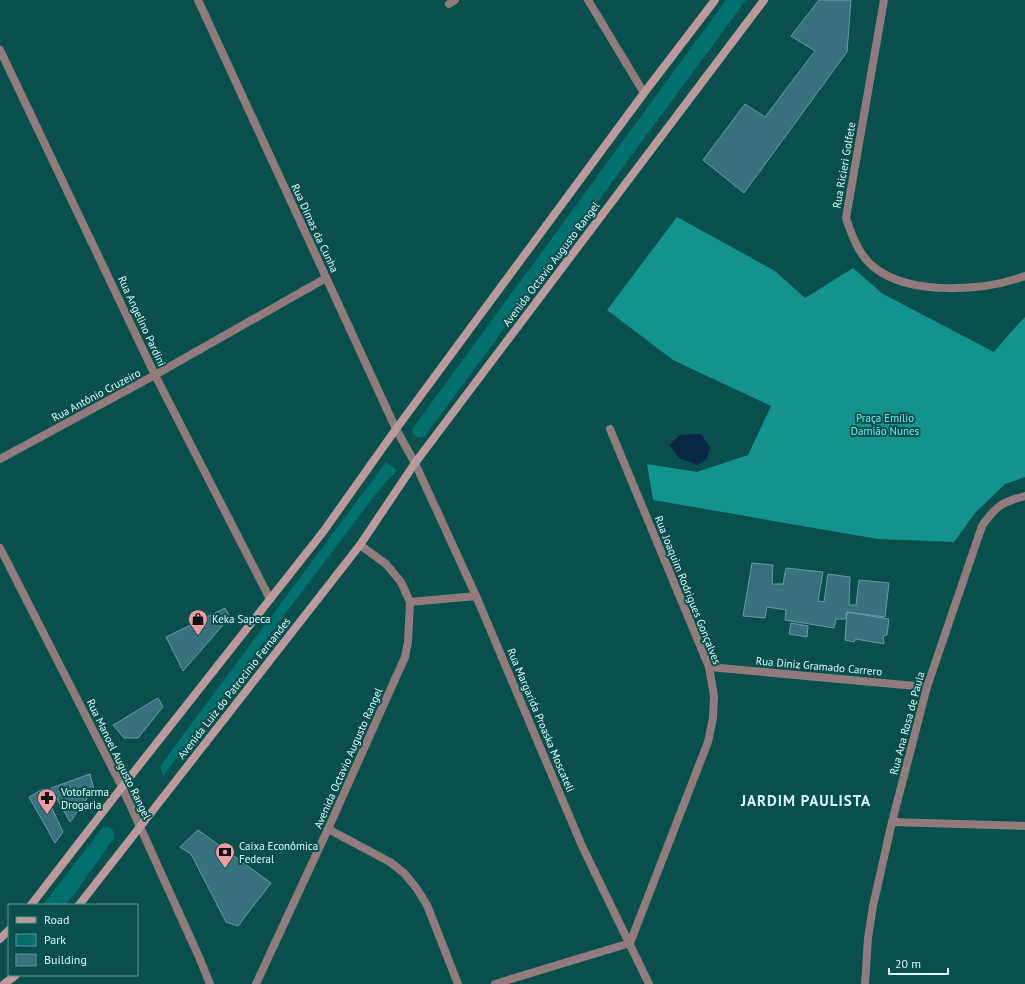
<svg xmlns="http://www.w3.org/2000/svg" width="1025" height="984" font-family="'PT Sans',sans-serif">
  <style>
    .green { fill: #02706d }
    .forest { fill: #13928e }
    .water { fill: #092846 }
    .building { fill: #37717c; stroke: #629da8 }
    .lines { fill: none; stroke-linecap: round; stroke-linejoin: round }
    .service { stroke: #927b7d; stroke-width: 8 }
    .minor { stroke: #927b7d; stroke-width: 8 }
    .secondary { stroke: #bc999c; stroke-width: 8 }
    .labels { text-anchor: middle; stroke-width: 4; stroke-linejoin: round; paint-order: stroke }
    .street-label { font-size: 11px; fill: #defcfa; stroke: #094f4c }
    .park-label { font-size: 11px; fill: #69eee9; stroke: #094f4c }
    .poi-label { font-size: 11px; fill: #defcfa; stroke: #094f4c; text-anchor: start }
    .district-label { font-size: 15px; font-weight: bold; letter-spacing: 1px; fill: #defcfa; stroke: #094f4c }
  </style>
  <rect width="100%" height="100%" fill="#094f4c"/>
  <path class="green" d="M726,0H746L425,436L418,438L412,433L413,428Z
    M386,462L397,470L378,491L163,776L160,766Z
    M109,827L113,830L114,838L76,892L65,905H43L99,832L102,828Z"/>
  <path class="forest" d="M677,217L775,271L805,298L853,268L883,294L994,352L1010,333L1025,317V477L1005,484L975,513L954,542L878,539L653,500L647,464L697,472L748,455L771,406L673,360L607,310Z"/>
  <path class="water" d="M701,434L710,447L707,459L697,465L679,458L669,445L680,435Z"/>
  <path class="building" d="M819,0H851L847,52L744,193L703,160L745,104L765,117L815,51L791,36Z
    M752,563L773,565L772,584H783L786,568L823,572L818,601L824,602L828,574L850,577L849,605H856L859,580L889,583L885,617L847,612L845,619H836L834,628L785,620L786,610L767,607L765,618L743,616Z
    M225,608L230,617L183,671L166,637Z
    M847,612L889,619L887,635L883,636L884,644L856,639L854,642L845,640Z
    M791,623L808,626L807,637L789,634Z
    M158,698L163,707L138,738H124L113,725Z
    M90,774L94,789L70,822L51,788Z
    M43,789L63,832L55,843L29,797Z
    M198,830L271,883L238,926L226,922L191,854L180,847Z"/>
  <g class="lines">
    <path class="service" d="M892,822L1025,826
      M495,984L630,943"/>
    <path class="minor" d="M198,0L396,429L415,463L476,596L582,846L649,984
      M588,0L644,93
      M884,0L846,218C852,236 859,256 875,268C911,296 984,291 1025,276
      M449,4L455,0
      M0,50L155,375L270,599
      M610,429L709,667L714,696L713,718L708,742L630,943
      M0,459L155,375L326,278
      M0,548L122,787L199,957L210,984
      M410,602L476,596
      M709,667L927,687
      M328,829L390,862L404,873L417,889L427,905L458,984
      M256,984L328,829L405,657L408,642L410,602L401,582L386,564L360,545
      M865,984L868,938L873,906L892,822L927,687L982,526C996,506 1002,502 1025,496"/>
    <path class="secondary" d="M31,905L122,787L323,532L396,429L644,93L715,0
      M79,905L360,545L415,463L764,0
      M0,939L9,930
      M4,984L16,975"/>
  </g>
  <defs>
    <g id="shop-pin" transform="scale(1)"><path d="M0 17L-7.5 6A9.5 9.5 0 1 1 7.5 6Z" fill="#f49aa6" stroke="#094f4c"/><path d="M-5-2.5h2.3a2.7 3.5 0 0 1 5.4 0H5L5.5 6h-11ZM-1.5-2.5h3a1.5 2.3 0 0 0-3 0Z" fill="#111"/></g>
    <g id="pharmacy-pin" transform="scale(1)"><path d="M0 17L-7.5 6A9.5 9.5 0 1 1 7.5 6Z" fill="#f49aa6" stroke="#094f4c"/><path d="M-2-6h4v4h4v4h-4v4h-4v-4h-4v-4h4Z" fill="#111"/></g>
    <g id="bank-pin" transform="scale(1)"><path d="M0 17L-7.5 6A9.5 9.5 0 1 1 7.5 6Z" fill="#f49aa6" stroke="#094f4c"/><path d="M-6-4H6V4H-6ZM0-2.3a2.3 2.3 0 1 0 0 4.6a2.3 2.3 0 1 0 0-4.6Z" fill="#111"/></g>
  </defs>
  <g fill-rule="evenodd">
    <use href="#shop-pin" x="198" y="619"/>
    <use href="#pharmacy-pin" x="47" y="798"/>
    <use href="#bank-pin" x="225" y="852"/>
  </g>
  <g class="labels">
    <g class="street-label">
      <text transform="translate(844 165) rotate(-80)" y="4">Rua Ricieri Golfete</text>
      <text transform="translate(315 228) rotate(65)" y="4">Rua Dimas da Cunha</text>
      <text transform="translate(551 264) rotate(-53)" y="4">Avenida Octavio Augusto Rangel</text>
      <text transform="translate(142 321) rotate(65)" y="4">Rua Angelino Pardini</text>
      <text transform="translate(96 395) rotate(-28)" y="4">Rua Antônio Cruzeiro</text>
      <text transform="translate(688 590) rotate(68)" y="4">Rua Joaquim Rodrigues Gonçalves</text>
      <text transform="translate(819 666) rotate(5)" y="4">Rua Diniz Gramado Carrero</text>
      <text transform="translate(234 688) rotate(-52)" y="4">Avenida Luiz do Patrocinio Fernandes</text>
      <text transform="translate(541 720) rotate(67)" y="4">Rua Margarida Proaska Moscateli</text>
      <text transform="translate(907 723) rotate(-75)" y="4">Rua Ana Rosa de Paula</text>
      <text transform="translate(348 758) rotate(-66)" y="4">Avenida Octavio Augusto Rangel</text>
      <text transform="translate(119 759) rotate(64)" y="4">Rua Manoel Augusto Rangel</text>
    </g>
    <g class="park-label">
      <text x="885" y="422">Praça Emílio<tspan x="885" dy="13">Damião Nunes</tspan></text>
    </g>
    <g class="poi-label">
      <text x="212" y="623">Keka Sapeca</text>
      <text x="61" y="796">Votofarma<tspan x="61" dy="13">Drogaria</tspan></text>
      <text x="239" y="850">Caixa Econômica<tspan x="239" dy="13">Federal</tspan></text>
    </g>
    <g class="district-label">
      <text x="806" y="806">JARDIM PAULISTA</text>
    </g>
  </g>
  <rect x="8" y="904" width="130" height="72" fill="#094f4c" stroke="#5e9492"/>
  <rect x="16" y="917" width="20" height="6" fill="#bc999c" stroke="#5e9492"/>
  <text x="44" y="924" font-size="12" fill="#defcfa">Road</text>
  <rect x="16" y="934" width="20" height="12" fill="#02706d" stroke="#5e9492"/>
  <text x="44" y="944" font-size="12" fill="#defcfa">Park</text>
  <rect x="16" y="954" width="20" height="12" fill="#37717c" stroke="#5e9492"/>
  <text x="44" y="964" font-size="12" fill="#defcfa">Building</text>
  <path d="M889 968v6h59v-6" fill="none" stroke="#defcfa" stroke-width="2"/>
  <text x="895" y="968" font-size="12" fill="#defcfa" stroke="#094f4c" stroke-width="3" paint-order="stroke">20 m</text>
</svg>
